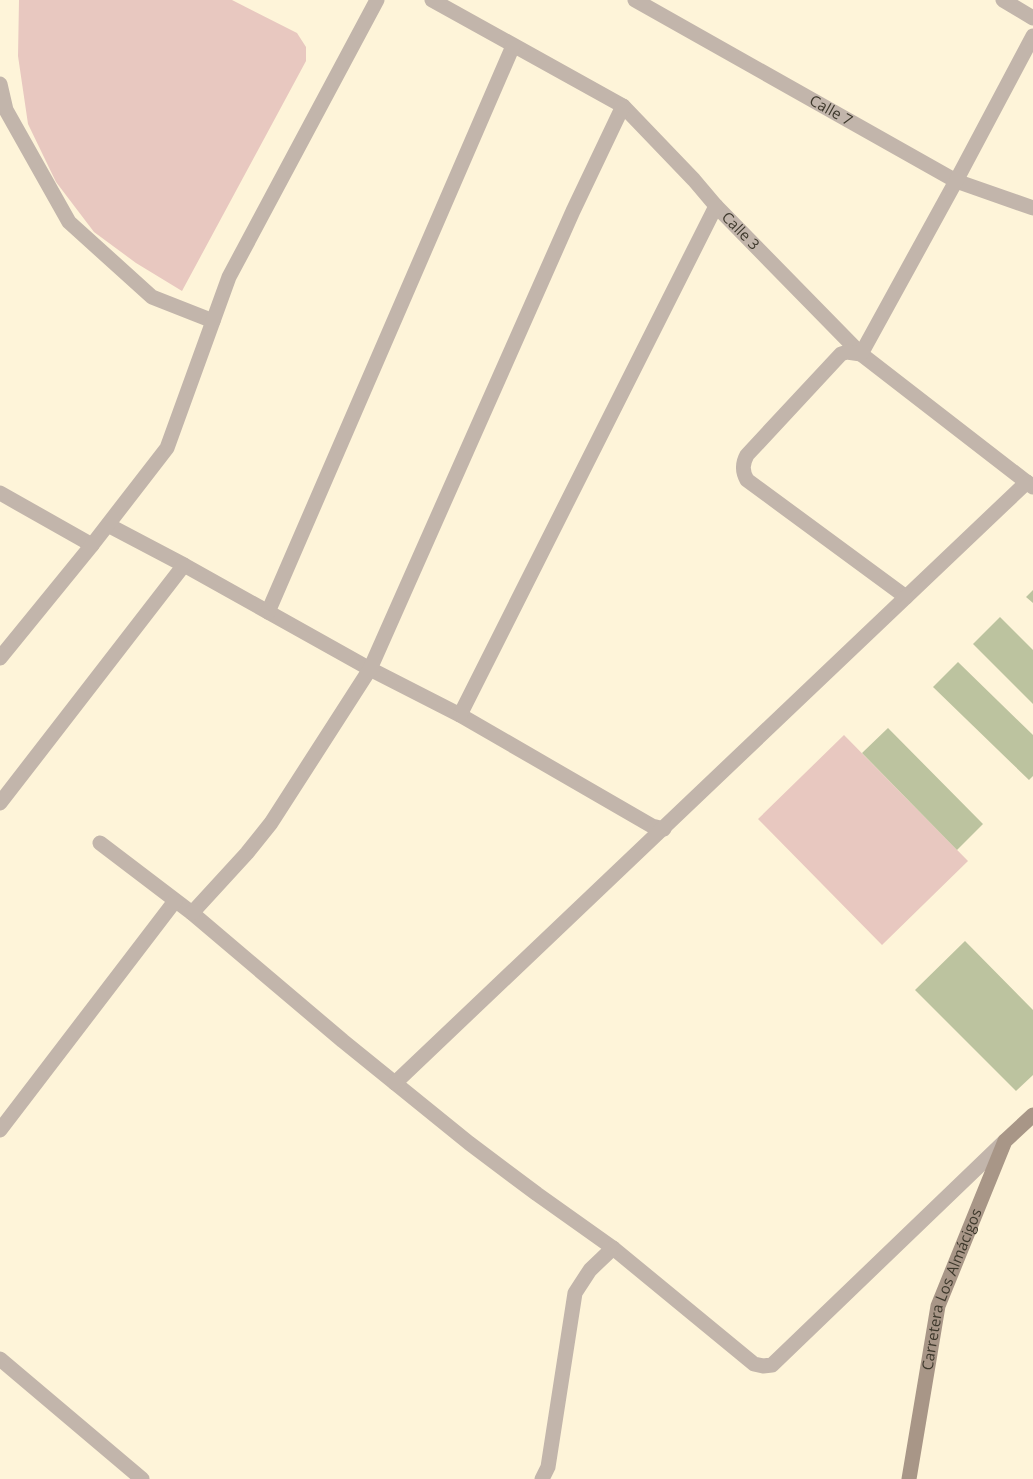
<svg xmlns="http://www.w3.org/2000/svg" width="1033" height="1479" font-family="'Open Sans',sans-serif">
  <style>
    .green { fill: #e8c8c0 }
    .building { fill: #bcc39f }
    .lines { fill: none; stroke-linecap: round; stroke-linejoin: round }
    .street { stroke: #c2b5ab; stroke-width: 15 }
    .secondary { stroke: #a89687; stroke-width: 15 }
    .labels { text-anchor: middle; stroke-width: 5; stroke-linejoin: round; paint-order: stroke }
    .street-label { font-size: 15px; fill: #3e392c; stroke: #fef4d9 }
  </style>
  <rect width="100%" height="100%" fill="#fef4d9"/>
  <path class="green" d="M19,0H232L297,33L306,47V61L182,291L136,263L94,232L56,182L28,124L18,56Z
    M844,735L968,861L882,945L758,819Z"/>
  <path class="building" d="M1033,590V603L1026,597Z
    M1000,617L1033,650V704L973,644Z
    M958,662L1033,735V776L1029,780L933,687Z
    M888,728L983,824L957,850L862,753Z
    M965,941L1033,1010V1075L1016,1091L915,990Z"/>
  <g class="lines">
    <g class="street">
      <path id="s1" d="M432,0L623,106L694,180L716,206L861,354L1033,487"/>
      <path id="s2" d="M635,0L956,181L1033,208"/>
      <path d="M1003,0L1033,18"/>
      <path d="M0,84L6,110L69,222L152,297L213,321"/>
      <path d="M0,493L92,545"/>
      <path d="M108,525L184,565L370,669L460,715L652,826L664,829"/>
      <path d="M906,597L747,480C742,471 742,464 747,455L841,354L847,352L861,354L956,181L1033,36"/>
      <path d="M268,612L513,46"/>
      <path d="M0,658L92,545L167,448L229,277L377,0"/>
      <path d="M460,715L716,206"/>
      <path d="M0,803L184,565"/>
      <path d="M100,843L192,913L343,1041L469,1143L537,1194L613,1248L754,1364L763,1366L772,1365L1005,1141"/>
      <path d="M192,913L247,853L271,823L370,669L573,211L623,106"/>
      <path d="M395,1083L1027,482"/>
      <path d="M0,1130L175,901"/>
      <path d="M0,1359L142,1479"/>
      <path d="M542,1479L548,1467L575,1293L590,1270L613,1248"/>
    </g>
    <path class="secondary" id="s3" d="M909,1479L938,1306L1005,1141L1033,1115"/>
  </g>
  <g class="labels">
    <g class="street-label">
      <text dy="5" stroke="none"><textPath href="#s2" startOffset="225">Calle 7</textPath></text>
      <text dy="5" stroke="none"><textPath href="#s1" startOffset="390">Calle 3</textPath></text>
      <text dy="5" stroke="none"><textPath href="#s3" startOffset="195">Carretera Los Almácigos</textPath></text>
    </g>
  </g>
</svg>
